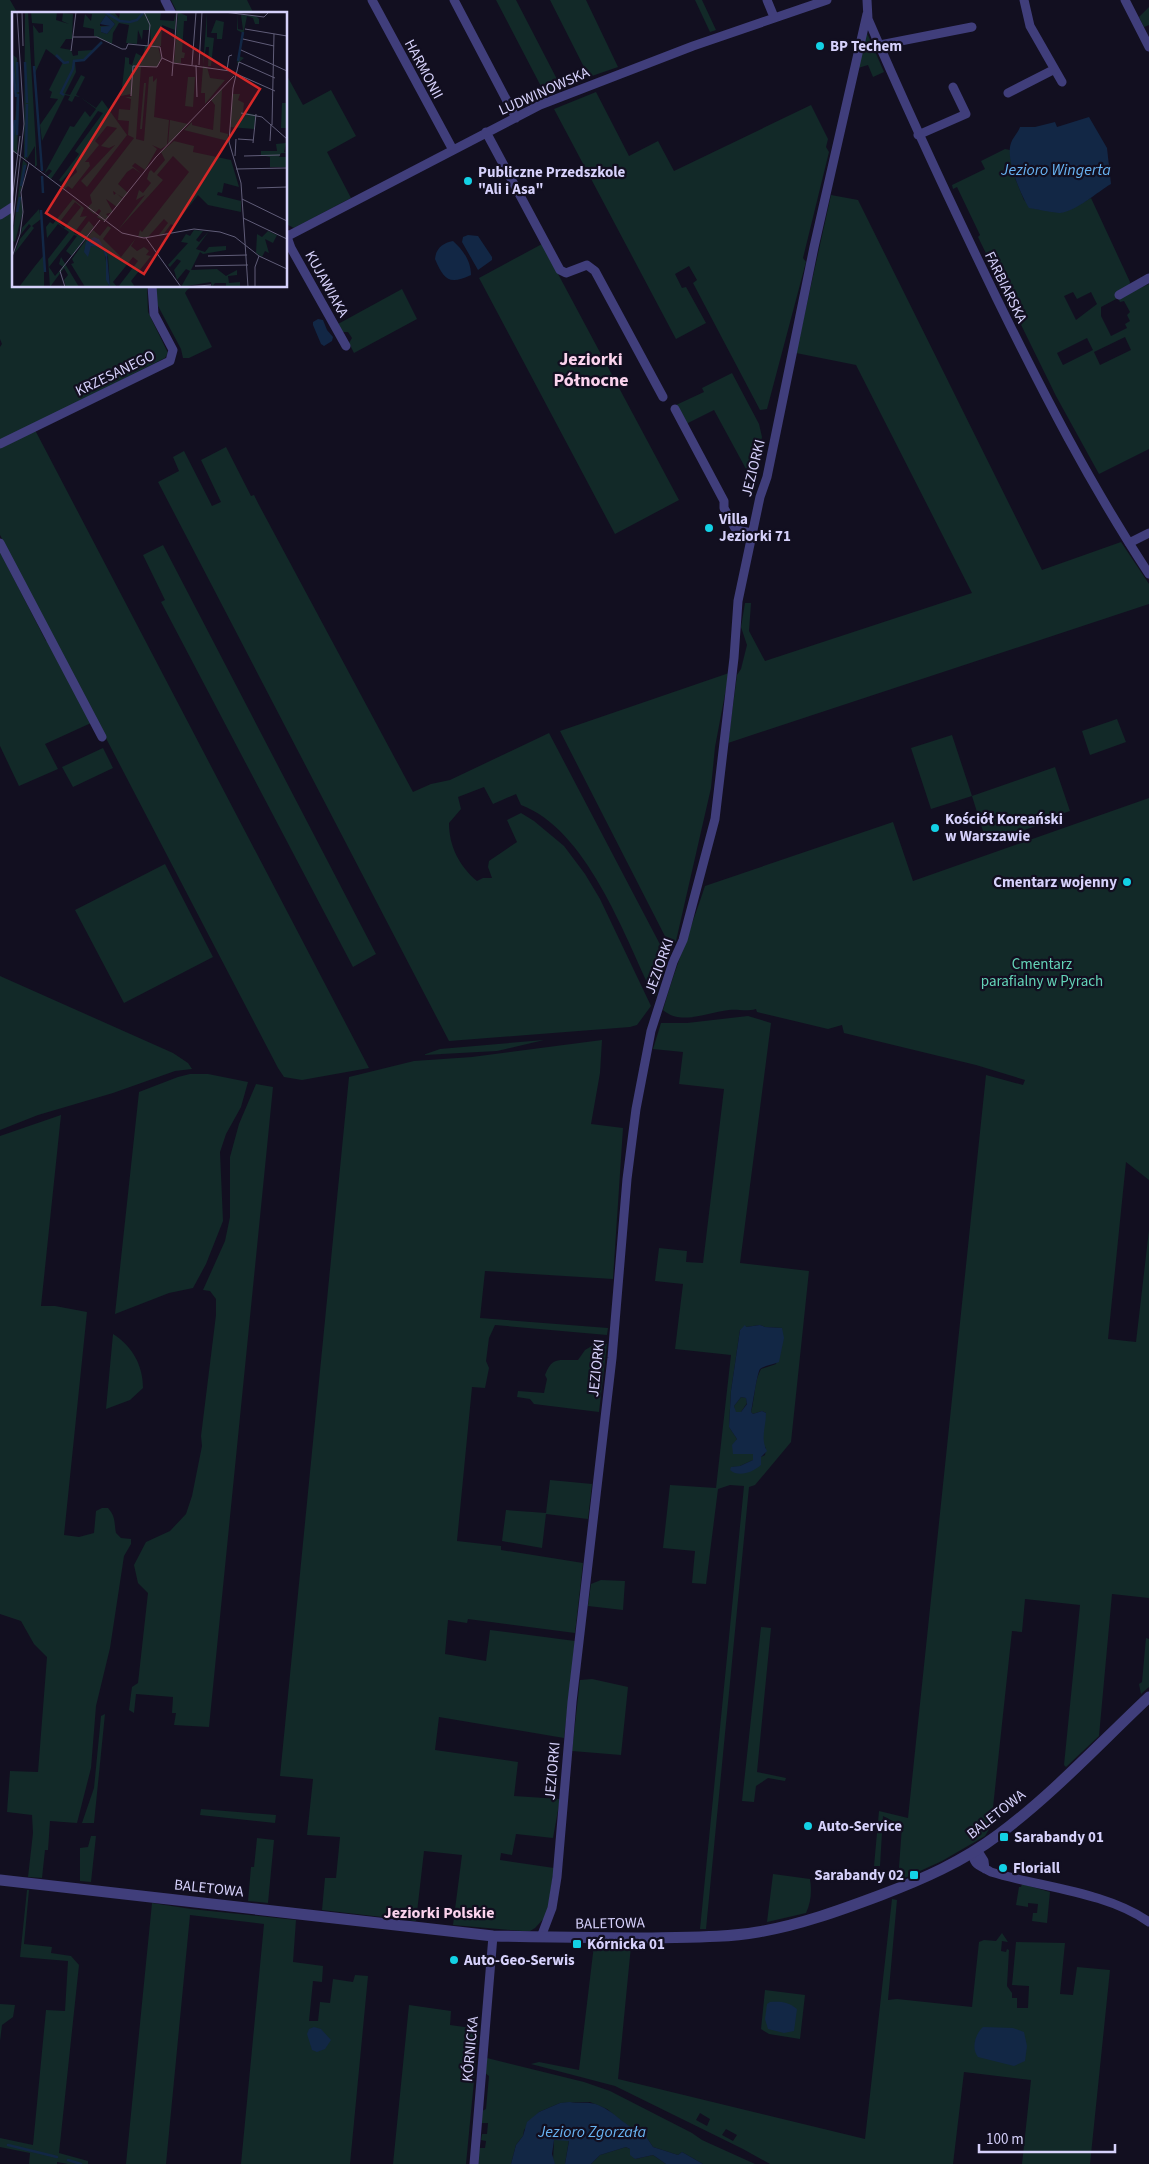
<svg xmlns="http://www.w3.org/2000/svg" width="1149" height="2164" font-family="'Source Sans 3',sans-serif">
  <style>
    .green { fill: #122928; fill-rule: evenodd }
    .water { fill: #122745; fill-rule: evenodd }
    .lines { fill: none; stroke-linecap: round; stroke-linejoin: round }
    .stream { stroke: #122745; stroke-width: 2.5 }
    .minor { stroke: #403e7b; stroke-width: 9 }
    .tertiary { stroke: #403e7b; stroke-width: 11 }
    .poi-dot { fill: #13d1e5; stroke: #120f20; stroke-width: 2 }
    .labels { text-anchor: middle; stroke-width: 4.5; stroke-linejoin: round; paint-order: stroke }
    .poi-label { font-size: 15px; font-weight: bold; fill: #d6d1fb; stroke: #120f20; text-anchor: start }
    .street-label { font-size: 15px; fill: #d6d1fb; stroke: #120f20 }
    .park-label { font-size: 15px; fill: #64d4b8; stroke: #120f20 }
    .water-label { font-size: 16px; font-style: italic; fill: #68b3f2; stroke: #120f20 }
    .neighbourhood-label { font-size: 16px; font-weight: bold; fill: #fbd3ed; stroke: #120f20 }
    .quarter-label { font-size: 18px; font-weight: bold; fill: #fbd3ed; stroke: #120f20 }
    .inset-river { fill: none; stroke: #122745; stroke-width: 2.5 }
    .inset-road { fill: none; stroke: #605d78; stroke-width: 1 }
    .view { fill: #d62828; fill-opacity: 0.15; stroke: #d62828; stroke-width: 2.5 }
    .inset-edge { fill: none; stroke: #d6d1fb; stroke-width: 2.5 }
  </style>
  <rect width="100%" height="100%" fill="#120f20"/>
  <path class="green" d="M0,0H10L18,14H14V202L0,210Z
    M171,0H247L254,14H178Z
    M496,0H516L561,87L545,94Z
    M550,0H586L618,67L589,77Z
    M695,0H702L716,30L710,32Z
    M1149,7V25L1144,27L1139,17Z
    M867,33L884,72L873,77L868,65L858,68L865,34Z
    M286,74L303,105L331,90L356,136L327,152L351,198L294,228L286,224Z
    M596,92L629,156L658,141L674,171L811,105L828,139L826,147L829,152L803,258L806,262L767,409L760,410L693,283L697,280L689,266L675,274L682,288L686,287L706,323L676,339L554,109Z
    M1005,149L1010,150L1015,178L1024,200L1036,209L1067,211L1091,198L1130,282L1129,287L1120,297L1149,284V449L1099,474L1056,396L978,237L980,235L957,187L953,189L952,185L985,169L981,161ZM1073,292L1077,299L1091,292L1097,304L1076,320L1064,296ZM1118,298L1120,302L1124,301L1130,312L1127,315L1130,321L1125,324L1127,328L1111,336L1101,316V307ZM1125,337L1131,350L1100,365L1094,352ZM1087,338L1093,350L1063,365L1057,353Z
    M831,195L858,200L1042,570L1121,542L1149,584V604L728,743L737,675L741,669L747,645L741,627L745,603H751L749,631L765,661L972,593L856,365L796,353Z
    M14,211V286H147L148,312L168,353L165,358L0,441V347L2,344L0,339V219Z
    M542,244L679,500L615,534L479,278Z
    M155,286H193L187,290L185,293L212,347L189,358H183L181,349L157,304Z
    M402,289L417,319L354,353L349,343L352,338L348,332H342L338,324Z
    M732,373L759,424L762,437L752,480L714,410L686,424L676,405L704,392L702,388Z
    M35,430L369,1068L302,1080L284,1077L278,1068L0,535V448Z
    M226,447L251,496L254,495L259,505L413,792L431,784L450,780L549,733L664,952L665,961L656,996L652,993C624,934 586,829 521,805L516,794L493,804L484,787L458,797L461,809L449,823C449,846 459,866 477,881L483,878H492L488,867L489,861L517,842L507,820L521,813L534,821L564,846L585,874L600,899L651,1006L637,1025L630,1027L449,1041L158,482L179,471L173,457L184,451L212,506L221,502L201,460Z
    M163,545L376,954L353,967L161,602L165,600L143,555Z
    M0,552L46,641L49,640L91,723L45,744L58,769L19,786L0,746Z
    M729,673L715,747L711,788L676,941L671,948L560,731Z
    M1117,719L1126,742L1090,755L1082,731Z
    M952,735L972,796L1055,767L1070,811L1055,816L1053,820L1002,838L998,835L990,838L987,844L972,796L931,809L911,748Z
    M103,748L113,768L73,787L62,767Z
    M1149,798V1180L1126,1162L1108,1339L1136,1342L1149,1230V1598L1112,1594L1099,1736L1066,1767L1064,1765L1080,1605L1025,1599L1022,1632L1012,1631L991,1826L985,1836L942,1861L898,1881L902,1826L883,1816L880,1866H874L879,1811L908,1818L986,1075L1023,1085L1025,1080L976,1065L844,1033L842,1025L828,1029L757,1012L756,1009C746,1012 739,1009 729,1010C708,1012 681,1026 663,1010C675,968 691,928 705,886L893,822L913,881Z
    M165,864L213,957L124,1003L75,910Z
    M0,976L173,1053L188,1063L192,1069L175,1071L113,1093L38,1115L0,1130Z
    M748,1016L771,1023L740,1263L809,1271L791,1442L755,1485L749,1487L706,1929H700L744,1486L730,1485L718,1489L706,1584L692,1583L695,1551L663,1548L670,1485L716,1488L731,1355L675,1349L683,1284L655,1281L659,1248L687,1251L686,1262L703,1263L724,1089L679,1084L683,1052L653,1049L661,1023H687ZM760,1325L765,1327L782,1328L776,1364L761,1369C754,1381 755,1398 751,1412L753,1414L762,1411L766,1413L763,1423V1445L766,1448L765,1455L761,1457V1465L731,1467L740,1466L753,1460L754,1454L746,1453L734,1444L737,1439L729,1427L731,1391L740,1330L746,1327Z
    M544,1040L497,1051L423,1055L440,1049Z
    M602,1040L600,1073L591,1124L623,1128L613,1279L485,1271L480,1318L608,1328L607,1335L495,1325L489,1338L486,1361L489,1368L485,1388L472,1387L457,1541L501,1546V1550L583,1563L575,1633L468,1619L467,1623L448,1620L445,1654L486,1661L490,1630L575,1641L564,1738L439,1717L435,1750L518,1762L514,1796L560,1799L553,1838L516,1834L512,1855L501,1853L500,1860L554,1868L547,1915L535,1928L530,1931H522L453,1925L462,1855L424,1851L416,1921L322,1910L325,1878H336L340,1837L307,1835L313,1779L280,1776L349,1077L414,1061L472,1057Z
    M190,1074H208L248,1082L241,1107L226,1134L220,1152L223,1221L206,1264L193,1288L169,1293L115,1314L139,1092L178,1077Z
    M256,1084L273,1087L209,1727L174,1725L176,1713H172L173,1697L136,1694L134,1713L129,1710L132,1687L138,1683L148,1593L138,1583L134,1565L146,1542L170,1531L186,1514L192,1496L202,1446L201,1436L216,1315V1299L210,1291L203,1290L225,1241L230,1217V1157L239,1124Z
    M61,1115L41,1306H55L87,1312L64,1535L79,1537L94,1533L96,1511L102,1508H108C116,1517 114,1523 116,1533L121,1538L131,1539V1544L124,1556L110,1648L96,1706L91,1768L77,1823L50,1821L48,1850H45L42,1878L28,1877L33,1833L32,1815L7,1812L10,1771L38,1772L47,1657L34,1644L21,1621L0,1614V1136Z
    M113,1334C132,1346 143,1365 143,1388L130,1400L106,1409Z
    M597,1343L607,1344L599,1412L534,1404L530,1399L517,1397L518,1391L544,1393L547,1379L545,1375C552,1355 561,1361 578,1360L585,1350Z
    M741,1397L746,1398L747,1403L741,1412H735L734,1406Z
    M550,1480L592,1484L588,1519L546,1514L542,1548L502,1541L506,1510L546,1513Z
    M601,1580L625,1581L623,1610L588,1606L591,1584Z
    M761,1627L771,1628L757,1772L786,1778L785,1781L768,1778L756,1786L754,1802L742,1801Z
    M1146,1638L1149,1639V1687L1141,1694L1139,1684L1142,1682Z
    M592,1679L628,1687L621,1755L572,1751L580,1680Z
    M105,1714L94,1823H82L94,1788L101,1716Z
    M201,1809L276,1815L275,1823L200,1815Z
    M91,1836H96L91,1882L80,1881V1848L88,1847Z
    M257,1838L274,1840L268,1903L248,1901L251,1867H254Z
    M773,1874L810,1879C812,1891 811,1902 806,1913L767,1922Z
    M1022,1884L1050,1892L1047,1923L1032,1921L1033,1913H1037L1038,1904L1028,1903V1907L1016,1905L1019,1887H1021Z
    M27,1890H29L24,1944L52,1947L51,1953L71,1956L79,1965L59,2153L88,2161V2164H68L57,2162V2164H29L30,2153L0,2147V2138L33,2145L46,2010L65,2011L68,1961L20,1957Z
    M892,1899L897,1900L888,2000L897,1999L972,2007L979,1942L984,1940L996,1941L1002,1933L1008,1942L1002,1941L1001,1951L1006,1952L1007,1949L1009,1950L1007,1986L1012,1993V1998H1017V2008H1028L1029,1986L1012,1985L1016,1942L1065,1943L1060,1994L1073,1995L1077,1967L1110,1970L1090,2164H1022L1031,2080L964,2072L953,2164H770L743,2149L615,2086L531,2064L539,2062L579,2070L594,1945L631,1946L618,2079L865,2139ZM700,2113L710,2119L707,2126L696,2120ZM726,2129L737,2135L733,2141L722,2135Z
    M152,1903L191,1909L296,1920L293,1962L323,1966L322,1982L313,1981L309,2021H318L320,2002L330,2003L333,1979L353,1982L355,1975L368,1976L350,2164H241L264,1924L190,1915L166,2164H126Z
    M765,1990L805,1995L800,2039L769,2034L761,2029Z
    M0,2004L15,2005L13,2017L2,2025L0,2041Z
    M409,2005L451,2011L450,2025L479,2029L466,2164H393Z
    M487,2058L584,2082L610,2091L692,2133L702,2140L755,2164H703L682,2152L678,2155L653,2147L643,2132L631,2129L607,2109L590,2102L560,2103L539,2112L524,2130L523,2136L516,2145L511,2164H477L479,2148H485L486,2141L481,2140L482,2134H487L488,2123H481L482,2111L486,2109L489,2076L485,2073Z
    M554,2140H569L565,2164H555L553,2161Z
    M626,2147L630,2149L635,2159L653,2155L666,2164H591L600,2155Z"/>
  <path class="water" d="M1089,117L1107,148L1111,184C1097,192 1077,211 1060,213C1055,213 1035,209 1029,208C1021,195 1005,159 1011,143C1013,137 1018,133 1020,127H1035L1055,122L1057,127Z
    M468,235L478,236L492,257V260L478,270L462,242L463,237Z
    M453,241C463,250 471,261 471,275C449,285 444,280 435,259C436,248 443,243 453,241Z
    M318,319L323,320L327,330L333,337L332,341L324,346L321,344L313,325V322Z
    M745,1325L746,1327L760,1325L765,1327L782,1328L784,1338L779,1362C773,1365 765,1365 760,1369C757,1373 753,1403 751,1412L753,1414L762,1411L766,1413C766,1427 760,1438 767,1451L761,1457V1465C753,1472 739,1478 730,1470L731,1467L740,1466L753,1460V1454H733L732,1445L737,1439L729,1427L731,1391L740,1330ZM741,1397L746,1398L747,1404L741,1412H736L734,1406Z
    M770,2002C780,2001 789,2002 797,2009L794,2031L784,2033L768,2029L765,2019L767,2004Z
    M314,2027L321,2029L331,2040L325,2049L317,2052L312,2050L307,2034L309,2029Z
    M983,2027L1013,2028L1024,2032L1027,2046L1025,2061L1014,2066L978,2057C971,2049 975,2034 983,2027Z
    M570,2102C580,2104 589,2101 598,2105C616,2112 624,2127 643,2132L653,2147L678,2155L682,2152L703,2164H666L653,2155L635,2159L630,2155V2149L626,2147L600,2155L591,2164H565L569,2141L554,2140L552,2154L555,2164H511L516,2145L523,2136L527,2122L539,2112L560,2103Z"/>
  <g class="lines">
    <path class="stream" d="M8,2145L57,2157
      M68,2160L81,2164"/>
    <path class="minor" d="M165,0L172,14
      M372,0L453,150
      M454,0L516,118
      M767,0L774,17
      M867,0L868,19C909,114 952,206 997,299C1043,393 1091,486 1149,574
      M1024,0L1030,26L1062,82
      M1125,0L1149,47
      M880,45L972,27
      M1008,93L1053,70
      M486,132L560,270L566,273L587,265L595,271L663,397
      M918,135L966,114L953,87
      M0,215L14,206
      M286,234L291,248L346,346
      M286,237L540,105L693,46L827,0
      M1119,295L1149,278
      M675,409L724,501V508L736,530L752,533
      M0,444L170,361L173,350L154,314L152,286
      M0,543L102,737
      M1129,543L1149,533
      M985,1869L984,1861L979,1853L974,1851C971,1865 981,1866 991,1872C1040,1887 1107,1892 1149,1922
      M541,1937L552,1908L557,1877L572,1702L612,1358L627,1179L636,1109L651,1031L673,962L683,940L715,819L734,658L738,601L760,497L767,477L814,247L867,14
      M474,2164L493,1936"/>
    <path class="tertiary" d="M0,1880L493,1936C546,1937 599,1938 652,1938C688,1937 723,1938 758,1932C800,1925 841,1910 881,1895C923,1879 962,1862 998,1835C1052,1795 1100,1743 1149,1697"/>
  </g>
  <g class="poi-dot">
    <circle cx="820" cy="46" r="5"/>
    <circle cx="468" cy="181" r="5"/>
    <circle cx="709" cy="528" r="5"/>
    <circle cx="935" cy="828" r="5"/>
    <circle cx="1127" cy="882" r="5"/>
    <circle cx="808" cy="1826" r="5"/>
    <rect x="999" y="1832" width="10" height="10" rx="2.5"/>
    <circle cx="1003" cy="1868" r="5"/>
    <rect x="909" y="1870" width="10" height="10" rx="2.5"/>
    <rect x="572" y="1939" width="10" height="10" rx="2.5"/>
    <circle cx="454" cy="1960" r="5"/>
  </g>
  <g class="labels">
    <g class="poi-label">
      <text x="830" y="51">BP Techem</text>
      <text x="478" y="177">Publiczne Przedszkole<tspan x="478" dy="17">"Ali i Asa"</tspan></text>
      <text x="719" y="524">Villa<tspan x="719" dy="17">Jeziorki 71</tspan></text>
      <text x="945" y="824">Kościół Koreański<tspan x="945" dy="17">w Warszawie</tspan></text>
      <text x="1117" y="887" text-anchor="end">Cmentarz wojenny</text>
      <text x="818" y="1831">Auto-Service</text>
      <text x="1014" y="1842">Sarabandy 01</text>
      <text x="1013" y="1873">Floriall</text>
      <text x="904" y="1880" text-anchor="end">Sarabandy 02</text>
      <text x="587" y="1949">Kórnicka 01</text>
      <text x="464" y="1965">Auto-Geo-Serwis</text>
    </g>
    <g class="street-label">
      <text transform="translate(424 69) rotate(62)" y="5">HARMONII</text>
      <text transform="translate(544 91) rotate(-24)" y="5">LUDWINOWSKA</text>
      <text transform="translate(327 284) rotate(61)" y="5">KUJAWIAKA</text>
      <text transform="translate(1006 287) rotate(64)" y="5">FARBIARSKA</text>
      <text transform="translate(115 373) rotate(-26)" y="5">KRZESANEGO</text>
      <text transform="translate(753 468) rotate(-76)" y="5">JEZIORKI</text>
      <text transform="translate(659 966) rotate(-70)" y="5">JEZIORKI</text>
      <text transform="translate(596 1368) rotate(-84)" y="5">JEZIORKI</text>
      <text transform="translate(552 1771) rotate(-85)" y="5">JEZIORKI</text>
      <text transform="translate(996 1814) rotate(-38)" y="5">BALETOWA</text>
      <text transform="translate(209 1888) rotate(6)" y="5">BALETOWA</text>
      <text transform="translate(610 1923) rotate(-1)" y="5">BALETOWA</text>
      <text transform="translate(470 2049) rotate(-85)" y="5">KÓRNICKA</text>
    </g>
    <g class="park-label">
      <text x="1042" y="969">Cmentarz<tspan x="1042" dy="17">parafialny w Pyrach</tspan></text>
    </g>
    <g class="water-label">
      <text x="1056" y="175">Jezioro Wingerta</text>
      <text x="592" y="2137">Jezioro Zgorzała</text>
    </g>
    <g class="neighbourhood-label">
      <text x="439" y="1918">Jeziorki Polskie</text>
    </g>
    <g class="quarter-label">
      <text x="591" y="365">Jeziorki<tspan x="591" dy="21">Północne</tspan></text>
    </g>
  </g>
  <g transform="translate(12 12)">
    <rect width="275" height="275" fill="#120f20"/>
    <path d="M13,0H16L25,153L23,155V134L15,147V144L14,148L12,146ZM19,0H45L44,8L57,12L50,9L51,1L61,2L60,27H54L48,36L59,38L61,44L66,43V39L81,38L91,30L73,48L63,50L64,60L53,82L58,83L69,63L73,65L64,83L68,85L84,96L90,88L115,123L75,175L69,169L103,133L97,136L89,134L105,116L95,114L83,129L87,133L73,150H77L78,154L60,177L56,174L51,178L53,171L65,160L63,154L49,170L47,168L67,142L63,139L91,101L86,99L39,167L35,165L40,159L37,157L32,162L58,114L62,115L73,99L78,105L84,97L68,85L63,84L60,90L56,88L58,84L53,83L30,129L28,113L46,87L38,86L40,80L37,78L51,50L34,37L23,61L21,13L27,21L31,20V12L20,11ZM68,0H102L107,6L108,0H149L148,8L162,9L164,0L163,18L150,13L149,34H146L149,46L145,55L129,54L124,127L132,129L137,65L141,64V70L145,66L142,105L157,108L155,133L149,137L140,133L145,137L133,158L123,151L120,154L130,162L121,156L115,160L106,172L116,181L111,186L101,179L102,183L104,181L111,187L105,195L94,187L101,200L94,202L97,205L92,209L85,205L89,199L87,197L82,202L75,196L80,191L78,183L122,126L116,123L117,109L106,108L107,97L118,98L119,87L113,85H119V82L109,84L113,49V45L117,46V52L120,53L124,41L131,45L133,34H139L138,14L137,18H131L130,28L126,18L125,32L114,31L117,13L107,11L101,21L100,32L82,24V17L71,15L73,2L79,9L80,2ZM94,3L103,12L95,22L89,20V16L101,14H88V12ZM166,0L175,4V9H172L170,40L173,41L172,46H169V51H162ZM195,0V25L202,26L199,54H196L197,35H194L191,53ZM225,1L226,17L231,18L229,3L244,4L247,7V12H243L241,6L235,4L227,44L232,46L225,52L231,21L225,18ZM204,8L212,10L210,27H205V21H199ZM1,43L5,46L7,91L5,142L1,138L5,84ZM191,54L195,55L198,66L213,68L193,92V81H189ZM176,65H183L181,95L173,94ZM132,71H134L130,117H128ZM210,77L208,120L216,122V129L172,118L180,110V113L201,118L203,93L199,88ZM221,82H228L226,88L232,91L231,100L244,103L242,117L218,115ZM275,85V116H269L270,91H274ZM158,108L176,112L156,133ZM162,129L182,134L181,140L219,148L227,175L212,171L210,181L206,180L205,183L229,189V200L196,193L186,183L162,214L159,212L151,223L146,224L156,211L152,207L136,225H126L128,218L130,220L177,160L161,144L145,163L151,168L106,218L133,183L124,188L127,178L131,181L139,171L135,167L137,160L139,158L142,161L153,148L149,140ZM274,131L272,140L275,141H269L267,145H275V155H258V145L249,143V139H265L264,132ZM11,148L15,152L8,182L11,199L3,230L0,228ZM61,187L72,196L68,205L75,204L62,221L66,223L77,209L82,215L60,244L54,239L65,224L62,223L37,255L43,264L51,255L47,252L49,245L67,275H54L52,268L56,263L52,256L38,275L36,247L57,220L46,212L35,226L34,215L38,210L41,212ZM63,190L69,195L52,216L47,211ZM27,197L29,207L20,214L22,216L2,242L8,227L19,214L17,212L9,222L10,216ZM96,214L99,216L91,227L109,245L124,226L119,234L125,239L132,235L137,239L134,243L139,244L119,269L123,275H106L126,249L121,245L101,270L105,275H98L96,245L85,226L77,230L88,233L93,241L97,275H73L59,252L62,251L60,247L81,218L88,224ZM182,218L191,219L184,228L187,230L197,219L184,237L193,240L197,235L214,234V238L191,242L188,240L179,258L205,257L214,264L225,258V263L216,264L217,271L228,270V275H214V271H203L200,275L199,270L169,275L178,259L174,257L165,268L162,258L169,249L165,247L158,255L156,253L176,231L169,230L174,222L178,224ZM256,219L265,223L261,231L253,227L257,241L253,239L250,245L244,241L245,222L250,225ZM32,243V275H7L23,254Z" fill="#122928" fill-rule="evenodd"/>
    <path d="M94,3L103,12L95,22L89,20V15L98,14L88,12ZM82,225L87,227L95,242L98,275L94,268V246L90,235L79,234L76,245L72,240L74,230Z" fill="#122745"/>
    <path class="inset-river" d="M93,0L108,9L118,10L125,8L131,1M44,43L52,51L57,50M0,44L4,85M226,49L231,20M5,50L6,80M13,50L15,91M22,54L30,159M61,57L62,49L72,48L90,30M52,83L49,81L61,57M5,123L6,82M0,136L3,108M14,145L15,92M30,164L31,181M9,174L13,153M29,198L33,260M5,200L8,185"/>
    <path class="inset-road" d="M10,0L11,34M132,0L138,13L136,34M212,0L252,5L257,0M233,17L275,24M61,25H85L110,37H114L116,32L148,35L150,46M231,27L262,34M229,38L275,59M59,39L64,0M150,46L161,51L218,59L263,79M180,53L184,0M184,53L185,85M187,53L190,0M215,58L217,44L220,43M160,64L165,0M119,84L121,54L145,55L150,46M229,101L250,105L275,127M260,113L262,22M226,127L241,128M258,129L259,112M241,131L244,102M0,138L110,221L132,226L182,217L208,220L223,225L247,244L275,257M223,144L224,127M232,144L268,143M224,157L275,156M245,176L275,175M230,187L275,209M0,189L8,124M231,206L275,227M92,210L144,145L222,64M0,218L12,112L5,0M134,226L169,275M196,244L235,243M0,245L8,222L11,200L9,180L17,151M183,254L236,253M53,275L48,259L88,208M173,275L199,273M236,275L229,171L217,130L221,76L227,50L263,66M243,275V255L247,244"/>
    <path class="view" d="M149,16L248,77L132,262L34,201Z"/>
    <rect width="275" height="275" class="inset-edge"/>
  </g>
  <path d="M979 2144v8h136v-8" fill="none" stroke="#d6d1fb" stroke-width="2.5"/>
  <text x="986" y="2144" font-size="15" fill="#d6d1fb" stroke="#120f20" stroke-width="4" paint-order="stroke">100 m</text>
</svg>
